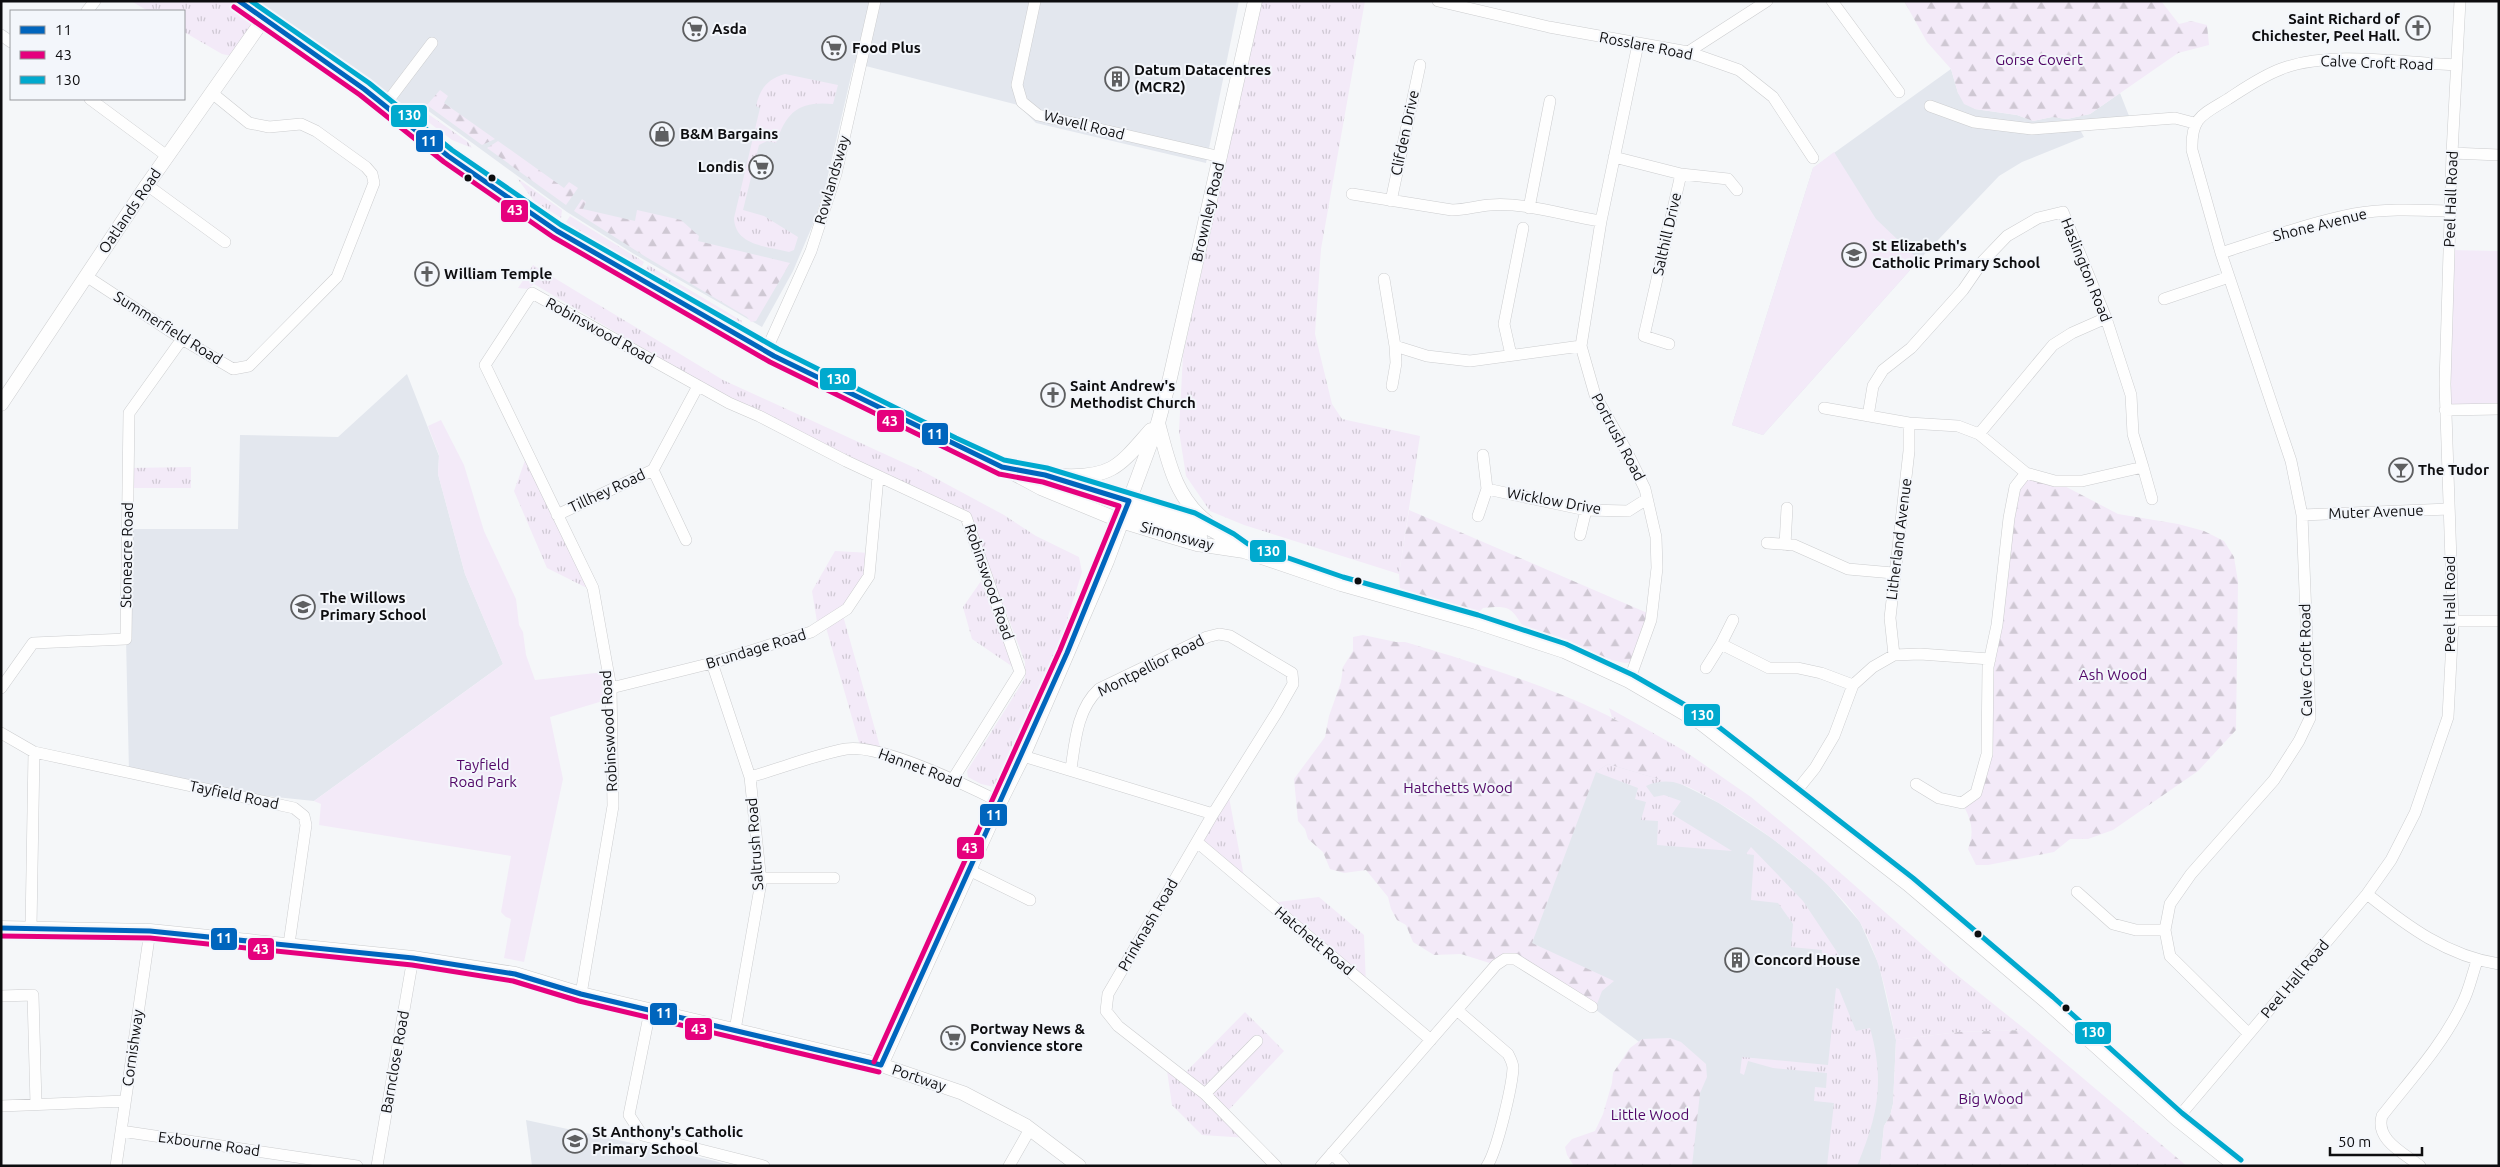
<svg xmlns="http://www.w3.org/2000/svg" width="2500" height="1167" font-family="Ubuntu,sans-serif">
  <style>
    .built { fill: #e3e7ee }
    .grass { fill: url(#grass-tufts) }
    .forest { fill: url(#forest-firs) }
    .green { fill: #f3eaf8 }
    .lines { fill: none; stroke-linecap: round; stroke-linejoin: round }
    .minor-casing { stroke: #cccdcf; stroke-width: 12 }
    .tertiary-casing { stroke: #cccdcf; stroke-width: 15 }
    .minor { stroke: #fefefe; stroke-width: 11 }
    .tertiary { stroke: #fefefe; stroke-width: 14 }
    .bus-1-casing { stroke: #f3f6fb; stroke-width: 9 }
    .bus-2-casing { stroke: #f3f6fb; stroke-width: 9 }
    .bus-3-casing { stroke: #f3f6fb; stroke-width: 9 }
    .bus-1 { stroke: #0065bd; stroke-width: 5 }
    .bus-2 { stroke: #e5007d; stroke-width: 5 }
    .bus-3 { stroke: #00a9ce; stroke-width: 5 }
    .bus-dot { fill: #0d0d0f; stroke: #f3f6fb; stroke-width: 2 }
    .labels { text-anchor: middle; stroke-width: 4; stroke-linejoin: round; paint-order: stroke }
    .poi-label { font-size: 15px; font-weight: bold; fill: #0d0d0f; stroke: #f3f6fb; text-anchor: start }
    .street-label { font-size: 15px; fill: #0d0d0f; stroke: #f3f6fb }
    .park-label { font-size: 15px; fill: #510667; stroke: #f3f6fb }
    .line-badge { stroke: #f3f6fb; stroke-width: 2 }
    .badge-label { font-size: 14px; text-anchor: middle; font-weight: bold; fill: #fff }
  </style>
  <defs>
    <pattern id="grass-tufts" width="24" height="20" patternUnits="userSpaceOnUse" patternTransform="scale(1.25)"><rect width="24" height="20" fill="#f3eaf8"/><path d="M3 7l-1-3M5 7V3M7 7l1-3M15 17l-1-3M17 17v-4M19 17l1-3" fill="none" stroke="#cfc8d3"/></pattern>
    <pattern id="forest-firs" width="22" height="20" patternUnits="userSpaceOnUse" patternTransform="scale(1.25)"><rect width="22" height="20" fill="#f3eaf8"/><path d="M5 1l3.5 6h-7zM16 11l3.5 6h-7z" fill="#cfc8d3"/></pattern>
  </defs>
  <rect width="100%" height="100%" fill="#f5f7f9"/>
  <path class="built" d="M239,1H1239L1206,163L1036,123L1018,105L854,63L826,184L814,222L793,271L762,327L634,254L567,212L423,107L409,124Z
    M1951,69L1958,93L1975,109L2017,115L2033,121L2052,117L2067,119L2090,114L2120,93L2131,121L2079,128L2084,137L2022,162L1999,176L1919,260L1763,435L1732,425L1813,168Z
    M407,374L439,456L438,474L465,574L503,664L314,801L218,791L129,772L126,639L127,529H238L240,435L338,437Z
    M1598,748L1675,781L1719,803L1773,839L1824,880L1860,922L1879,965L1896,1040L1893,1104L1890,1116L1884,1126L1880,1166H1628L1650,1050L1592,1007L1525,936Z
    M526,1120L715,1161L731,1166H532Z"/>
  <path class="grass" d="M131,1H239L263,20L236,57L222,54L184,32V11H148Z
    M1255,1H1365L1321,249L1315,334L1332,404L1342,419L1420,436L1399,574L1244,525L1210,511L1186,476L1179,431L1183,355L1244,82Z
    M785,74L838,85L833,104C799,101 787,111 776,143L767,141L759,145L743,210L764,216L798,237L794,250L789,252C767,246 735,246 734,218L760,108L756,106C760,89 767,79 785,74Z
    M424,111L468,142L472,148L452,140L419,115Z
    M517,178L562,210L561,218L534,201Z
    M570,216L644,262L640,270L566,222Z
    M533,265L723,380L926,473L1004,515L1036,536L1079,557L1082,572L1060,642L999,788L981,784L968,777L967,771L1025,678V662L971,520L965,513L705,385L534,284L528,289L518,288Z
    M648,265L742,321L741,329L644,272Z
    M527,455L587,588L547,568L514,491Z
    M191,467V488H128L127,468Z
    M835,551L871,553L869,576L842,612L882,754L861,749L825,624L818,628L812,591Z
    M981,581L1013,667L972,639L963,607Z
    M1609,708L1683,750L1751,797L1803,840L1952,971L2026,1030L1958,1032L1896,1040C1888,1000 1881,960 1861,924C1837,881 1726,799 1680,784C1670,780 1656,781 1646,786L1654,797L1664,795L1681,801L1672,814L1732,851L1657,845L1658,821L1641,820L1646,802L1635,799L1638,788L1596,772L1608,764L1662,780L1655,747L1612,717Z
    M1228,792L1245,882L1197,842Z
    M1751,847L1803,901L1843,961L1832,967H1821L1822,950L1791,947L1793,924L1778,903L1751,900L1754,855L1746,854Z
    M1319,897L1364,935L1366,985L1270,903Z
    M1836,988L1839,989L1856,1031L1870,1028C1885,1082 1878,1115 1857,1166H1827L1834,1103L1814,1101L1815,1087L1826,1088L1827,1073L1773,1068L1748,1061L1744,1075L1740,1073L1742,1057L1828,1065Z
    M1245,1012L1284,1051L1225,1114L1248,1138L1202,1135L1172,1105L1166,1064L1182,1076Z"/>
  <path class="forest" d="M1904,1H2161L2179,24L2191,21L2207,25L2209,45L2178,53L2090,114L2067,119L2052,117L2033,121L2017,115L1975,109L1964,104L1958,93L1951,69L1927,42Z
    M440,90L448,96L444,103L495,139L482,145L427,105Z
    M498,141L564,188L569,182L578,188L566,205L487,148Z
    M582,199L586,202L583,209L635,221L637,210L681,220L699,236L698,241L790,263L756,321L751,322L747,317L646,257L574,211Z
    M2026,473L2055,481L2118,514L2178,524L2204,531L2224,541L2234,557L2238,582L2236,730L2198,771L2113,830L2088,839H2070L2054,852L1988,865H1976L1968,849C1975,831 1971,819 1962,803L1976,792L1987,754L1988,684L2009,518Z
    M1409,510L1652,615L1636,662L1625,663L1590,655L1522,625C1510,605 1506,606 1483,608L1479,612H1467L1435,602L1400,588L1399,574Z
    M1363,635L1396,642H1405C1445,654 1689,723 1667,778L1662,780L1608,764L1596,772L1532,943L1614,981L1602,991L1597,1004L1526,964L1496,965L1461,954L1434,955L1413,942L1406,925L1397,920L1391,909L1388,897L1366,870L1344,873L1330,869L1323,852L1308,839L1305,829L1298,821L1294,779L1325,737L1329,716L1341,682L1343,667L1353,651V637Z
    M2026,1030L2182,1162L2186,1166H1880L1884,1126L1890,1116L1893,1104L1896,1040L1958,1032Z
    M1670,1038L1681,1042L1706,1064L1707,1077L1700,1093L1692,1166H1574L1567,1155L1565,1147L1572,1139L1595,1131L1603,1114L1612,1083L1613,1073L1630,1048L1642,1039Z"/>
  <path class="green" d="M1834,152L1876,219L1919,260L1763,435L1732,425L1813,168Z
    M2450,250L2499,251V409L2445,410Z
    M441,420L464,465L484,531L516,599L519,625L523,632L526,655L535,680L604,672L606,700L550,717L563,779L524,962L504,958L511,919L506,917L501,912L511,856L319,825L321,804L314,801L503,664L465,574L438,474L439,455L428,426Z"/>
  <g class="lines">
    <g class="minor-casing">
      <path id="minor" d="M1035,1L1017,85L1022,102L1038,115L1221,157
        M1438,1L1549,27L1688,52L1739,70L1773,97L1813,158
        M1832,1L1899,92
        M87,11L95,1
        M1,35L11,42
        M1688,52L1767,1
        M90,99L167,156
        M385,105L432,43
        M1930,106L1974,122L2032,129L2175,118L2194,123
        M2452,153L2499,155
        M1614,157L1681,174L1644,336L1669,344
        M1681,174L1728,179L1737,190
        M147,185L225,242
        M1352,194L1452,210C1465,210 1477,206 1490,205C1526,202 1566,216 1601,221
        M1391,201L1420,65
        M1529,208L1550,101
        M2221,253C2265,239 2309,223 2354,214C2386,208 2419,210 2451,211
        M86,276L182,339L233,369L249,366L337,277L374,183L372,174L366,167L316,131L301,124L269,127L249,123L212,93
        M1384,279L1395,346L1396,363L1392,386
        M2164,299L2229,277
        M1395,346L1427,356L1470,361L1581,346
        M766,351L811,251L836,174L875,1
        M1511,355L1504,324L1523,228
        M1824,408L1909,423L1958,426L1979,434L2026,473L2055,481H2082L2143,467L2152,499
        M2445,410L2499,409
        M1868,416L1873,386L1883,370L1911,348L1963,290L1983,261L2007,236L2038,218L2063,212L2106,318L2131,395L2133,434L2143,467
        M1979,434L2053,345L2072,333L2106,318
        M1483,455L1487,489L1586,510L1628,511L1647,499
        M653,470L686,540
        M557,515L653,470L698,386
        M2302,515L2449,509
        M1478,516L1487,489
        M1580,535L1586,510
        M1767,543L1794,545L1848,569L1893,573
        M1785,545L1787,508
        M1733,620L1721,644L1769,668H1798L1821,673L1853,685
        M2453,621H2499
        M1894,655L1890,618L1909,451V423
        M712,663L750,777L761,882L735,1030
        M1706,668L1721,644
        M1629,681L1651,620L1657,568L1656,537L1645,489L1626,450L1595,395L1581,346L1601,221L1638,44
        M1,688L33,643L126,639L129,413L182,339
        M611,688L712,663L811,632L847,609L869,576L878,477
        M1,733L34,752L31,928
        M34,752L294,808L304,816L306,825L289,944
        M1023,756L1213,814L1108,994L1106,1011L1118,1026L1205,1094L1276,1166
        M1071,769C1075,742 1077,709 1099,689L1207,637L1219,634L1230,636L1292,673L1293,684L1277,712L1213,814
        M750,777C782,768 814,755 846,749C879,743 968,786 1000,802
        M1916,784L1939,798L1962,803L1976,793L1987,754L1988,667L1997,625L2009,518L2015,487L2026,473
        M1794,794L1815,768L1834,736L1853,685L1873,667L1894,655L1920,654L1990,659
        M1197,842L1431,1040
        M969,870L1030,900
        M761,878H834
        M2077,892L2113,924L2136,930H2165
        M2367,894C2407,926 2447,956 2499,964
        M581,994L613,806L611,688L593,588L485,365L532,293L729,403L759,416L846,461L966,517L1020,672L953,779
        M1,996L33,995L36,1104
        M650,1011L629,1115L642,1135L764,1166
        M1458,1011L1508,1054C1510,1058 1513,1063 1513,1068C1512,1087 1497,1151 1487,1166
        M2248,1033L2170,956L2165,930L2170,904L2191,874L2274,780L2299,741L2310,718L2302,515L2291,461L2221,253L2192,150C2191,117 2202,115 2228,99C2245,88 2262,76 2281,69C2330,50 2404,63 2456,65
        M1205,1094L1257,1041
        M1,1106L125,1101
        M2177,1119L2367,894L2391,860L2415,813L2448,717L2453,621L2445,384L2452,153L2460,1
        M121,1131L357,1166
        M1332,1153L1344,1166
        M116,1166L150,931
        M377,1166L413,958
        M1009,1166L1030,1129
        M1321,1166L1496,965L1505,959H1515L1592,1007
        M2420,1166C2404,1153 2375,1140 2382,1116C2410,1080 2442,1046 2462,1004C2469,991 2472,975 2477,961"/>
    </g>
    <g class="tertiary-casing">
      <path id="tertiary" d="M239,1L263,20L364,89L448,156L557,231L774,356L953,445L1002,467L1041,488L1121,521L1170,536L1197,544L1244,551L1341,584L1476,622L1564,651L1629,681L1701,723L1908,884L2048,1003L2177,1119L2236,1166
        M1,404L147,185L263,20
        M1158,423C1168,460 1175,498 1207,522
        M1013,469L1045,475L1172,513C1198,522 1222,533 1243,550
        M1063,476C1113,478 1120,465 1151,430
        M1129,501L1131,508L1136,514L1200,537
        M1,928L150,931L413,958L515,974L581,994L881,1065L963,1093L1026,1126L1079,1166
        M881,1065L1000,802L1023,756L1107,561L1158,423L1170,378L1255,1"/>
    </g>
    <use href="#minor" class="minor"/>
    <use href="#tertiary" class="tertiary"/>
    <g class="bus-1-casing">
      <path id="bus-1" d="M239,1L364,89L448,156L557,231L774,356L1002,467L1045,475L1129,501L1067,653L881,1065
        M1,928L150,931L413,958L515,974L581,994L881,1065"/>
    </g>
    <g class="bus-2-casing">
      <path id="bus-2" d="M234,7L360,95L444,162L553,237L770,362L999,474L1043,482L1119,506L1060,650L874,1062
        M1,936L150,938L412,965L513,981L579,1001L879,1072"/>
    </g>
    <g class="bus-3-casing">
      <path id="bus-3" d="M251,1L369,83L452,150L561,225L778,349L956,438L1004,460L1047,468L1195,513L1234,534L1248,544L1343,577L1478,615L1566,644L1633,675L1706,717L1913,878L2053,997L2182,1113L2241,1160"/>
    </g>
    <use href="#bus-1" class="bus-1"/>
    <use href="#bus-2" class="bus-2"/>
    <use href="#bus-3" class="bus-3"/>
  </g>
  <defs>
    <g id="church-ring" transform="scale(1.25)"><circle r="9.5" fill="#f3f6fb" stroke="#5e5f61" stroke-width="1.5"/><path d="M-1.2-6h2.4v3.5h3.3v2.4h-3.3V6h-2.4V-.1h-3.3v-2.4h3.3Z" fill="#5e5f61"/></g>
    <g id="supermarket-ring" transform="scale(1.25)"><circle r="9.5" fill="#f3f6fb" stroke="#5e5f61" stroke-width="1.5"/><path d="M-6-5.5h2.5l.6 2H6L4.5 2H-2.5L-4.4-4H-6ZM-1.5 3.2a1.3 1.3 0 1 0 .1 0ZM3 3.2a1.3 1.3 0 1 0 .1 0Z" fill="#5e5f61"/></g>
    <g id="building-ring" transform="scale(1.25)"><circle r="9.5" fill="#f3f6fb" stroke="#5e5f61" stroke-width="1.5"/><path d="M-4-6H4V6H1V3H-1V6H-4ZM-2.5-4.3h1.7v1.8h-1.7ZM.8-4.3h1.7v1.8H.8ZM-2.5-1h1.7V.8h-1.7ZM.8-1h1.7V.8H.8Z" fill="#5e5f61"/></g>
    <g id="shop-ring" transform="scale(1.25)"><circle r="9.5" fill="#f3f6fb" stroke="#5e5f61" stroke-width="1.5"/><path d="M-5-2.5h2.3a2.7 3.5 0 0 1 5.4 0H5L5.5 6h-11ZM-1.5-2.5h3a1.5 2.3 0 0 0-3 0Z" fill="#5e5f61"/></g>
    <g id="school-ring" transform="scale(1.25)"><circle r="9.5" fill="#f3f6fb" stroke="#5e5f61" stroke-width="1.5"/><path d="M0-5L7-2L0 1L-7-2ZM-4 1L0 2.5L4 1V4Q0 6-4 4Z" fill="#5e5f61"/></g>
    <g id="bar-ring" transform="scale(1.25)"><circle r="9.5" fill="#f3f6fb" stroke="#5e5f61" stroke-width="1.5"/><path d="M-6-5H6L.8 .8V4.5H3.5V6h-7V4.5H-.8V.8Z" fill="#5e5f61"/></g>
  </defs>
  <g fill-rule="evenodd">
    <use href="#church-ring" x="2418" y="28"/>
    <use href="#supermarket-ring" x="695" y="29"/>
    <use href="#supermarket-ring" x="834" y="48"/>
    <use href="#building-ring" x="1117" y="79"/>
    <use href="#shop-ring" x="662" y="134"/>
    <use href="#supermarket-ring" x="761" y="167"/>
    <use href="#school-ring" x="1854" y="255"/>
    <use href="#church-ring" x="427" y="274"/>
    <use href="#church-ring" x="1053" y="395"/>
    <use href="#bar-ring" x="2401" y="470"/>
    <use href="#school-ring" x="303" y="607"/>
    <use href="#building-ring" x="1737" y="960"/>
    <use href="#supermarket-ring" x="953" y="1038"/>
    <use href="#school-ring" x="575" y="1141"/>
  </g>
  <g class="bus-dot">
    <circle cx="468" cy="178" r="4.5"/>
    <circle cx="492" cy="178" r="4.5"/>
    <circle cx="1358" cy="581" r="4.5"/>
    <circle cx="1978" cy="934" r="4.5"/>
    <circle cx="2066" cy="1008" r="4.5"/>
  </g>
  <g class="labels">
    <g class="poi-label">
      <text x="2400" y="24" text-anchor="end">Saint Richard of<tspan x="2400" dy="17">Chichester, Peel Hall.</tspan></text>
      <text x="712" y="34">Asda</text>
      <text x="852" y="53">Food Plus</text>
      <text x="1134" y="75">Datum Datacentres<tspan x="1134" dy="17">(MCR2)</tspan></text>
      <text x="680" y="139">B&amp;M Bargains</text>
      <text x="744" y="172" text-anchor="end">Londis</text>
      <text x="1872" y="251">St Elizabeth's<tspan x="1872" dy="17">Catholic Primary School</tspan></text>
      <text x="444" y="279">William Temple</text>
      <text x="1070" y="391">Saint Andrew's<tspan x="1070" dy="17">Methodist Church</tspan></text>
      <text x="2418" y="475">The Tudor</text>
      <text x="320" y="603">The Willows<tspan x="320" dy="17">Primary School</tspan></text>
      <text x="1754" y="965">Concord House</text>
      <text x="970" y="1034">Portway News &amp;<tspan x="970" dy="17">Convience store</tspan></text>
      <text x="592" y="1137">St Anthony's Catholic<tspan x="592" dy="17">Primary School</tspan></text>
    </g>
    <g class="street-label">
      <text transform="translate(1646 46) rotate(11)" y="5">Rosslare Road</text>
      <text transform="translate(2377 63) rotate(2)" y="5">Calve Croft Road</text>
      <text transform="translate(1084 125) rotate(14)" y="5">Wavell Road</text>
      <text transform="translate(1405 133) rotate(-78)" y="5">Clifden Drive</text>
      <text transform="translate(832 180) rotate(-74)" y="5">Rowlandsway</text>
      <text transform="translate(2451 199) rotate(-88)" y="5">Peel Hall Road</text>
      <text transform="translate(130 211) rotate(-56)" y="5">Oatlands Road</text>
      <text transform="translate(1208 212) rotate(-77)" y="5">Brownley Road</text>
      <text transform="translate(2320 225) rotate(-14)" y="5">Shone Avenue</text>
      <text transform="translate(1667 234) rotate(-77)" y="5">Salthill Drive</text>
      <text transform="translate(2086 270) rotate(68)" y="5">Haslington Road</text>
      <text transform="translate(168 328) rotate(32)" y="5">Summerfield Road</text>
      <text transform="translate(600 331) rotate(29)" y="5">Robinswood Road</text>
      <text transform="translate(1618 437) rotate(62)" y="5">Portrush Road</text>
      <text transform="translate(607 491) rotate(-25)" y="5">Tillhey Road</text>
      <text transform="translate(1554 501) rotate(10)" y="5">Wicklow Drive</text>
      <text transform="translate(2376 512) rotate(-2)" y="5">Muter Avenue</text>
      <text transform="translate(1177 536) rotate(15)" y="5">Simonsway</text>
      <text transform="translate(1899 539) rotate(-83)" y="5">Litherland Avenue</text>
      <text transform="translate(127 555) rotate(-89)" y="5">Stoneacre Road</text>
      <text transform="translate(989 582) rotate(71)" y="5">Robinswood Road</text>
      <text transform="translate(2450 604) rotate(-90)" y="5">Peel Hall Road</text>
      <text transform="translate(756 649) rotate(-17)" y="5">Brundage Road</text>
      <text transform="translate(2306 660) rotate(-91)" y="5">Calve Croft Road</text>
      <text transform="translate(1151 666) rotate(-27)" y="5">Montpellior Road</text>
      <text transform="translate(609 731) rotate(-93)" y="5">Robinswood Road</text>
      <text transform="translate(920 768) rotate(20)" y="5">Hannet Road</text>
      <text transform="translate(234 795) rotate(12)" y="5">Tayfield Road</text>
      <text transform="translate(755 844) rotate(-94)" y="5">Saltrush Road</text>
      <text transform="translate(1148 925) rotate(-60)" y="5">Prinknash Road</text>
      <text transform="translate(1314 941) rotate(40)" y="5">Hatchett Road</text>
      <text transform="translate(2295 979) rotate(-50)" y="5">Peel Hall Road</text>
      <text transform="translate(133 1048) rotate(-82)" y="5">Cornishway</text>
      <text transform="translate(395 1062) rotate(-80)" y="5">Barnclose Road</text>
      <text transform="translate(919 1078) rotate(19)" y="5">Portway</text>
      <text transform="translate(209 1144) rotate(8)" y="5">Exbourne Road</text>
    </g>
    <g class="park-label">
      <text x="2039" y="65">Gorse Covert</text>
      <text x="2113" y="680">Ash Wood</text>
      <text x="483" y="770">Tayfield<tspan x="483" dy="17">Road Park</tspan></text>
      <text x="1458" y="793">Hatchetts Wood</text>
      <text x="1991" y="1104">Big Wood</text>
      <text x="1650" y="1120">Little Wood</text>
    </g>
  </g>
  <g class="line-badge">
    <rect x="390" y="104" width="38" height="24" rx="5" fill="#00a9ce"/>
    <rect x="415" y="129" width="29" height="24" rx="5" fill="#0065bd"/>
    <rect x="500" y="199" width="29" height="24" rx="5" fill="#e5007d"/>
    <rect x="819" y="367" width="38" height="24" rx="5" fill="#00a9ce"/>
    <rect x="876" y="409" width="29" height="24" rx="5" fill="#e5007d"/>
    <rect x="921" y="422" width="28" height="24" rx="5" fill="#0065bd"/>
    <rect x="1249" y="539" width="38" height="24" rx="5" fill="#00a9ce"/>
    <rect x="1683" y="703" width="38" height="24" rx="5" fill="#00a9ce"/>
    <rect x="979" y="803" width="29" height="24" rx="5" fill="#0065bd"/>
    <rect x="956" y="836" width="29" height="24" rx="5" fill="#e5007d"/>
    <rect x="210" y="927" width="28" height="24" rx="5" fill="#0065bd"/>
    <rect x="247" y="937" width="28" height="24" rx="5" fill="#e5007d"/>
    <rect x="649" y="1002" width="29" height="24" rx="5" fill="#0065bd"/>
    <rect x="684" y="1017" width="29" height="24" rx="5" fill="#e5007d"/>
    <rect x="2074" y="1021" width="38" height="24" rx="5" fill="#00a9ce"/>
  </g>
  <g class="badge-label">
    <text x="409" y="120">130</text>
    <text x="429" y="146">11</text>
    <text x="515" y="215">43</text>
    <text x="838" y="384">130</text>
    <text x="890" y="426">43</text>
    <text x="935" y="439">11</text>
    <text x="1268" y="556">130</text>
    <text x="1702" y="720">130</text>
    <text x="994" y="820">11</text>
    <text x="970" y="853">43</text>
    <text x="224" y="943">11</text>
    <text x="261" y="954">43</text>
    <text x="664" y="1018">11</text>
    <text x="699" y="1034">43</text>
    <text x="2093" y="1037">130</text>
  </g>
  <rect width="2500" height="1167" fill="none" stroke="#0d0d0f" stroke-width="5"/>
  <rect x="10" y="10" width="175" height="90" fill="#f3f6fb" stroke="#97999d"/>
  <rect x="20" y="26" width="25" height="8" fill="#0065bd" stroke="#97999d"/>
  <text x="55" y="35" font-size="15" fill="#0d0d0f">11</text>
  <rect x="20" y="51" width="25" height="8" fill="#e5007d" stroke="#97999d"/>
  <text x="55" y="60" font-size="15" fill="#0d0d0f">43</text>
  <rect x="20" y="76" width="25" height="8" fill="#00a9ce" stroke="#97999d"/>
  <text x="55" y="85" font-size="15" fill="#0d0d0f">130</text>
  <path d="M2330 1147v8h92v-8" fill="none" stroke="#0d0d0f" stroke-width="2.5"/>
  <text x="2338" y="1147" font-size="15" fill="#0d0d0f" stroke="#f3f6fb" stroke-width="4" paint-order="stroke">50 m</text>
</svg>
